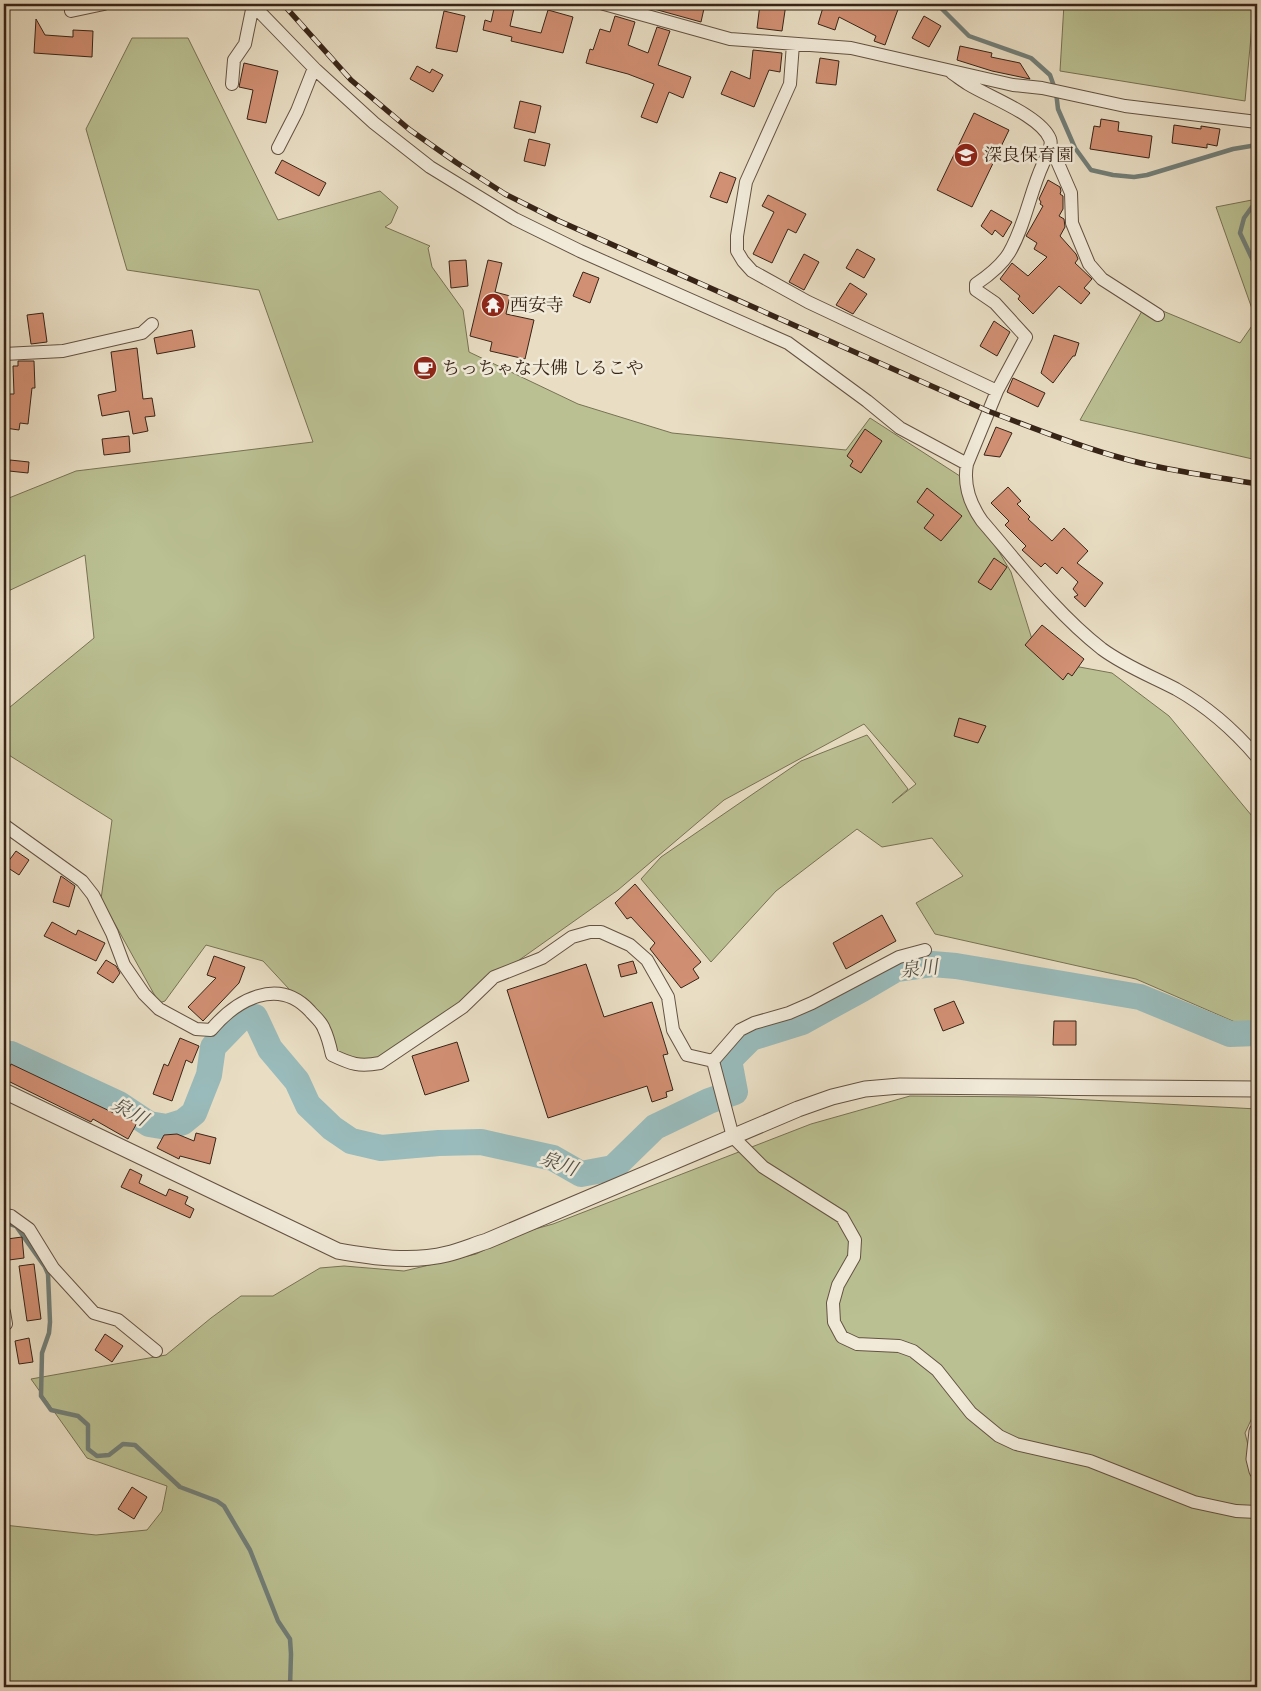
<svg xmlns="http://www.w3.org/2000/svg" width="1261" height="1691" font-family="'Libre Bodoni','Noto Serif JP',serif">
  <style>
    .green { fill: #bac092; stroke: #787254 }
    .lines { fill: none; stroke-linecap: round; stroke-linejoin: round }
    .stream { stroke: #727f79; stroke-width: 4.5 }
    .river { stroke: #9bb; stroke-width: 26 }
    .building { fill: #d18f73; stroke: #372417 }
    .minor-casing { stroke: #645242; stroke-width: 14 }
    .tertiary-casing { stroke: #645242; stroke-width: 17 }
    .minor { stroke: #f1ead9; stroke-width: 12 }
    .tertiary { stroke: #f1ead9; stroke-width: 15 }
    .rail-casing { stroke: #372417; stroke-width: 5.5 }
    .rail { stroke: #f1ead9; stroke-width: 4; stroke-dasharray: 11; stroke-linecap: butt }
    .labels { text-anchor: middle; stroke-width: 5; stroke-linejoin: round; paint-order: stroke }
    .poi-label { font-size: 18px; fill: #372417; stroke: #f1ead9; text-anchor: start }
    .water-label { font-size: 19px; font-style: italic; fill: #545148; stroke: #f1ead9 }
  </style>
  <rect width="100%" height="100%" fill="#e9dec4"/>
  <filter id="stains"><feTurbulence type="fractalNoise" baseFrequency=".004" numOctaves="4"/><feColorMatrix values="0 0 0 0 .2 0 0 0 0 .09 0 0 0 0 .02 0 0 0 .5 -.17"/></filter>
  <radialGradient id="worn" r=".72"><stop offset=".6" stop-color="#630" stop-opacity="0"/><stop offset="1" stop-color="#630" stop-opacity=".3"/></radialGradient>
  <path class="green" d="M1064,4H1254L1245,101L1060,71Z
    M132,38H188L278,220L380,191L398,207L391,223L385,227L430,246L428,248L432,267L463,310L469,352L578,404L672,433L846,450L870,418L966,480L982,523L1011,572L1036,652L1074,666L1112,673L1169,716L1252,816L1257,818V1025L1235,1022L1136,979L935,934L916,903L963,876L932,838L882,847L857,829L776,891L711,962L641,879L661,857L801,761L867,735L908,789L892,803L916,784L864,724L724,800L618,890L371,1065L332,1055L302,1003L263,961L206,945L165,1001L159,1003L101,899L112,820L4,752V712L94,638L85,555L4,593V500L76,471L313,442L259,290L127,270L86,129Z
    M1257,199V460L1080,420L1146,304L1240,343L1256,320L1216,207Z
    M910,1096L1034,1097L1257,1109V1407L1245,1433L1257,1481V1687H4V1525L96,1535L147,1530L162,1511L167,1486L87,1458L31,1379L166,1355L211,1318L241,1296H273L320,1268L344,1266L404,1271L476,1254L517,1234L553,1224L811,1124Z"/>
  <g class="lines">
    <path class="stream" d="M937,4L969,36L1031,58L1050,75L1056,92L1058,109L1075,148L1091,170L1113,175L1134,177L1147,175L1233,149L1257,145
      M1257,200L1244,218L1240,233L1257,269
      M4,1222L16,1226L45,1267L48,1274L50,1322L49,1333L42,1353L41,1396L51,1410L78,1416L88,1425V1449L97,1456L109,1455L123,1444L135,1445L180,1487L217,1501L224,1506L250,1550L278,1621L290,1639L291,1654L290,1687"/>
    <path class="river" d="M4,1054H11L119,1104L149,1124L167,1127L183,1122L194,1113L209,1075L213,1047L243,1016L255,1017L270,1049L297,1081L308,1105L332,1128L351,1141L381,1148L439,1143L481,1142L553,1158L581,1174L613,1168L655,1127L709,1101L735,1092L729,1060L751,1038L802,1022L862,989L896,969L932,964L956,966L1140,997L1230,1034L1257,1033"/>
  </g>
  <path class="building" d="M495,4H515L510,26L541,33L548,10L573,17L563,53L511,41L512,37L483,30L485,20L491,22Z
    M647,4H705L701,22L647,7Z
    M760,4H786L782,31L757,28Z
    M824,4H900L885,45L874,41L876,36L839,17L835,30L818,24Z
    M444,11L465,16L457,52L436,48Z
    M615,16L635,22L628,45L648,53L657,27L670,31L658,65L691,77L683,98L669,92L657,123L641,117L654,84L628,74L586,63L590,49L593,50L600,29L610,32Z
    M924,16L941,26L929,47L912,38Z
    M36,19L45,35L73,37V30L93,31L92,57L34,53Z
    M960,46L992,53L991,57L1020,63L1030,79L992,71L957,60Z
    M753,50L782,53L780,72L769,70L754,107L721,94L731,71L750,79Z
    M820,58L839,61L836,85L816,83Z
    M244,63L278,71L266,123L247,119L253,90L239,87Z
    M417,66L430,73L432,69L443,75L433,92L410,79Z
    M520,101L541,106L535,133L514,128Z
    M974,113L1009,130L972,207L937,190Z
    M1101,119L1119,122L1118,131L1152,136L1149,158L1090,149L1094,126L1100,127Z
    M1174,125L1201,129V126L1220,129L1217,146L1207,144V148L1172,143Z
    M529,139L550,144L545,166L524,161Z
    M282,160L326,183L319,196L275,173Z
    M720,172L736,178L727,203L710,197Z
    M1048,180L1060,187L1061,191L1060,194L1063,196V209L1059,216L1064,219L1065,227L1060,236L1076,254L1078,259L1075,263L1092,279L1084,288L1090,293L1081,304L1059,286L1033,314L1018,299L1020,296L1000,279L1012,263L1028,276L1047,257L1034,249L1037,243L1026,236L1043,206L1040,204L1041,202L1039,199Z
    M768,195L806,214L796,233L788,229L772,263L753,254L774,212L762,206Z
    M991,210L1012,222L1003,237L995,230L992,235L981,226Z
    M857,249L875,259L864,278L846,268Z
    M804,254L819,262L804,290L789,282Z
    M466,260L468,286L451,288L449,261Z
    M488,260L502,263L495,292L510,296L506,314L534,320L525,359L490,351L492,342L470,336Z
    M583,272L599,278L590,303L573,296Z
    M850,283L867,294L853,314L836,305Z
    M43,313L47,342L31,344L27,315Z
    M994,321L1010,332L997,356L980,346Z
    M192,330L195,347L157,354L154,338Z
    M1054,335L1079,343L1075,356H1073L1053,383L1041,373Z
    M137,348L143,399L152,398L155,416L145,417L148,431L133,434L129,411L102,416L98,395L116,391L111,352Z
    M18,361H34L35,388H32L28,424L20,423L19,430L5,428L9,394H14L13,366H18Z
    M1013,378L1045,393L1038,407L1007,392Z
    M996,427L1012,433L1000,457L984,455Z
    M865,429L882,441L861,473L850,466L853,461L847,456Z
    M129,436L130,452L104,455L102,439Z
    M10,460L29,462L28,473L9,471Z
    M1008,487L1021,501L1017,504L1030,517L1028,519L1052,541L1064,528L1088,551L1077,563L1103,583L1085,607L1074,597L1078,595L1073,589L1078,582L1062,567L1057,574L1045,563L1041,567L1022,550L1026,546L1005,525L1009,521L991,503Z
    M927,488L962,516L941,541L924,528L934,515L917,502Z
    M994,558L1007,567L991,590L978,582Z
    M1042,625L1084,659L1072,676L1068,673L1063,680L1025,645Z
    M959,718L986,726L978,743L954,736Z
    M16,851L29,860L19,875L5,866Z
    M61,876L75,886L69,907L53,902Z
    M635,884L701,962L693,969L699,978L681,988L650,949L655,943L631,917L627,919L615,903Z
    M882,915L896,941L846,969L833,943Z
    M52,922L76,935L78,930L105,943L96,961L44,936Z
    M214,956L245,967L239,983L203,1021L188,1007L216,978L207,975Z
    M106,960L116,966L120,973L113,983L97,973Z
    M633,961L637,973L621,977L618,965Z
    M586,964L604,1017L652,1002L668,1054L663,1055L673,1090L666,1092L667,1097L652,1102L647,1086L548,1118L507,990Z
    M954,1001L964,1023L943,1031L934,1009Z
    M1054,1021H1076V1045H1053Z
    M180,1038L199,1046L192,1063L186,1060L172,1101L153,1094L164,1064L168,1066Z
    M457,1042L469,1081L425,1095L412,1056Z
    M11,1064L118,1115L119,1113L137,1123L128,1139L93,1119L91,1122L4,1079Z
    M196,1133L216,1138L210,1164L180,1156L179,1159L157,1148L164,1135L177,1134L194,1141Z
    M130,1169L142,1175L139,1183L166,1196L169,1189L188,1197L185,1204L194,1209L190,1218L121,1187Z
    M22,1237L24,1258L9,1260L7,1239Z
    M34,1264L41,1319L27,1321L19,1266Z
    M105,1334L123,1346L112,1362L95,1350Z
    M29,1338L33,1362L19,1364L15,1341Z
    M132,1487L147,1497L134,1519L118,1509Z"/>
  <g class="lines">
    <g class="minor-casing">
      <path id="minor" d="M252,4L316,70L374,123L430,167L515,219L580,251L788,343L867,401L900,428L967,464
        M604,4L730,39L851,48L1013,85L1042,88L1125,106L1257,122
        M71,11L104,4
        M793,44L790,84L746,182L737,236V251L743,261L752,271L808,302L997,391L967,464C963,486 970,504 982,521C1020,565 1056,613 1102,649C1125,666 1151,676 1176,689C1208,707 1234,730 1257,757
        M952,73C958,77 963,81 968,84C989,97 1041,116 1050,139C1053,147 1046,156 1043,164C1030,192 1025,226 1009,253C1001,266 988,276 976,284V290L995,303L1026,337L997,391
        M232,84L234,60L245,44L253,5
        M1051,147L1071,193L1072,223L1089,264L1102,279L1158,315
        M278,148L297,111L314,68
        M4,354L63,351L142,333L152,324
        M4,825L82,881L93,895L112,933L124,965L144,994L159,1009L196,1029L211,1030C236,1000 278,976 310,1011C314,1016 322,1022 324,1029C328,1037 330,1046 332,1055C351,1064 359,1067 380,1063L463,1007L494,977L542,958L572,937L590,932H601L630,945L647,960L668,997L673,1030L687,1055L713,1061
        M713,1061L733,1137L763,1167L842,1217L855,1240L854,1257L838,1285L833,1303L834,1322L842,1337L857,1344L899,1346L913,1351L937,1370L971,1413L999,1436L1016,1444L1090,1461L1194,1502L1236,1511L1257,1512
        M713,1061L740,1030L754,1023L789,1013L812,1003L899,957L925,950
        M4,1215L11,1216L29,1229L53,1268L94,1313L118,1320L156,1351
        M4,1312L6,1324H4"/>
    </g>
    <g class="tertiary-casing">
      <path id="tertiary" d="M4,1091L338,1251C373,1257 411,1263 447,1254C460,1251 474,1245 487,1241L798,1109L832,1097L865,1089L900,1086L1257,1089
        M1257,1431L1254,1459L1257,1471"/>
    </g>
    <use href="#minor" class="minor"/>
    <use href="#tertiary" class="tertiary"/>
    <g class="rail-casing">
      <path id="rail" d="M283,4L351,80L410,130L457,163L505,194L559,221L988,411C1031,427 1074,445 1118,457C1162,470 1212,476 1257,484"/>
    </g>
    <use href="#rail" class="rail"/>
  </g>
  <defs>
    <g id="school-disc" transform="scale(1.25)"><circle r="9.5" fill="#8f2418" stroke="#f1ead9"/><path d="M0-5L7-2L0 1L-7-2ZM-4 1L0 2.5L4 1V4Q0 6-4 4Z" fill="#fff"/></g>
    <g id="temple-disc" transform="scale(1.25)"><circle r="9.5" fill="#8f2418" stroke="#f1ead9"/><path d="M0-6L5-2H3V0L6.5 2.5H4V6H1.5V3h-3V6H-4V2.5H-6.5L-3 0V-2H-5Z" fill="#fff"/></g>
    <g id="cafe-disc" transform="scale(1.25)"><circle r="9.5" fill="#8f2418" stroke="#f1ead9"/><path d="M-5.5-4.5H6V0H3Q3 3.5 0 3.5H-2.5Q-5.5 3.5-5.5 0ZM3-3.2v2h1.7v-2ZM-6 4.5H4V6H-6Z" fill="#fff"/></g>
  </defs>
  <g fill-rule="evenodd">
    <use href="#school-disc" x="966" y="155"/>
    <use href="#temple-disc" x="493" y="305"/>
    <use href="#cafe-disc" x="425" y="368"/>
  </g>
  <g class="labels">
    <g class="poi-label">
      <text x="984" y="161">深良保育園</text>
      <text x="510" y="311">西安寺</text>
      <text x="442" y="374">ちっちゃな大佛 しるこや</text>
    </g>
    <g class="water-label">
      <text transform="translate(919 968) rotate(-6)" y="7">泉川</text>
      <text transform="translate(130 1111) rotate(29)" y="7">泉川</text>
      <text transform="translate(559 1163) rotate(20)" y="7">泉川</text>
    </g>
  </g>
  <rect width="1261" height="1691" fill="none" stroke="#e9dec4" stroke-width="20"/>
  <rect x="5" y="5" width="1251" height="1681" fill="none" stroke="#372417" stroke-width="2.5"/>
  <rect x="10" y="10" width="1241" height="1671" fill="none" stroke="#372417"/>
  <rect width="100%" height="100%" filter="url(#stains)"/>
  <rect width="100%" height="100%" fill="url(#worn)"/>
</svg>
